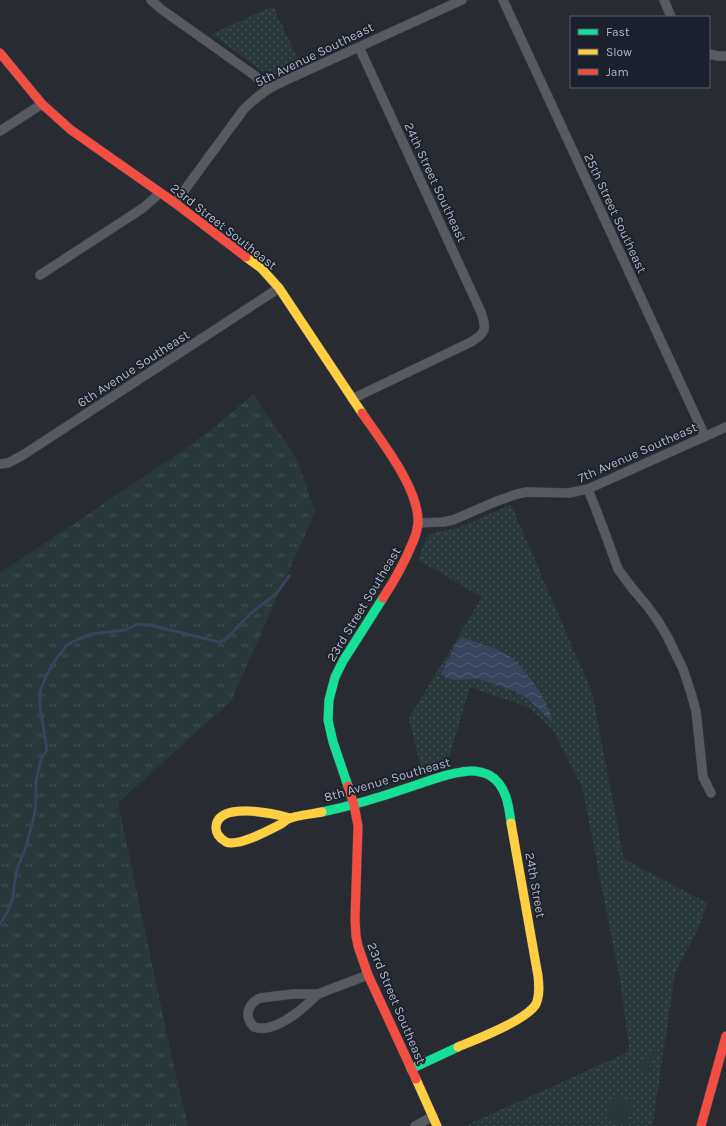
<svg xmlns="http://www.w3.org/2000/svg" width="726" height="1126" font-family="Karla,sans-serif">
  <style>
    .grass { fill: url(#grass-tufts) }
    .park { fill: url(#park-dots) }
    .garden { fill: #29383b }
    .water { fill: url(#water-waves) }
    .lines { fill: none; stroke-linecap: round; stroke-linejoin: round }
    .stream { stroke: #37445c; stroke-width: 3 }
    .street-casing { stroke: #44464b; stroke-width: 10 }
    .fast-casing { stroke: #44464b; stroke-width: 10 }
    .slow-casing { stroke: #44464b; stroke-width: 10 }
    .jam-casing { stroke: #44464b; stroke-width: 10 }
    .street { stroke: #575a61; stroke-width: 9 }
    .fast { stroke: #16e098; stroke-width: 9 }
    .slow { stroke: #ffcf43; stroke-width: 9 }
    .jam { stroke: #f24e42; stroke-width: 9 }
    .labels { text-anchor: middle; stroke-width: 3.5; stroke-linejoin: round; paint-order: stroke }
    .street-label { font-size: 13px; fill: #b1b7c4; stroke: #1b212c }
  </style>
  <defs>
    <pattern id="grass-tufts" width="24" height="20" patternUnits="userSpaceOnUse"><rect width="24" height="20" fill="#29383b"/><path d="M3 7l-1-3M5 7V3M7 7l1-3M15 17l-1-3M17 17v-4M19 17l1-3" fill="none" stroke="#465356"/></pattern>
    <pattern id="park-dots" width="8" height="8" patternUnits="userSpaceOnUse"><rect width="8" height="8" fill="#29383b"/><path d="M2 2h.1M6 6h.1" fill="none" stroke="#465356" stroke-width="1.8" stroke-linecap="round"/></pattern>
    <pattern id="water-waves" width="16" height="10" patternUnits="userSpaceOnUse"><rect width="16" height="10" fill="#37445c"/><path d="M0 5q4-4 8 0t8 0" fill="none" stroke="#525d72"/></pattern>
  </defs>
  <rect width="100%" height="100%" fill="#282b32"/>
  <path class="grass" d="M253,394L297,459L315,512L231,701L118,803L172,1058L188,1126H0V573L181,452L216,426Z"/>
  <path class="park" d="M273,6L300,63C289,69 275,79 263,72L212,34Z
    M511,505L592,692L624,859L707,903L699,927L675,973L654,1116L652,1126H465L624,1054L629,1048L620,979L582,787L553,730L529,708L470,687L447,764L422,772L409,718L482,597L418,560C421,554 424,539 429,535C433,531 447,531 453,529C473,523 491,512 511,505Z"/>
  <path class="garden" d="M651,1050L657,1053L645,1075L639,1071Z
    M612,1096L633,1101L627,1125L606,1120Z"/>
  <path class="water" d="M464,638C480,644 499,648 512,658C517,662 521,667 525,672C538,688 548,702 553,723L526,697L514,691L479,679L454,680L446,678L442,672L457,641L460,639Z"/>
  <g class="lines">
    <path class="stream" d="M0,924L8,911L12,900L17,869L26,847L35,812L36,793V781L41,759L47,750L40,707V691L47,674L57,658L67,645L78,639L92,634L125,630L138,624L150,625L219,642L225,640L250,614L277,593L289,576"/>
    <g class="street-casing">
      <path id="street" d="M151,0L161,9L254,75L269,88
        M503,0L705,436
        M664,0L671,17
        M709,54L718,56H726
        M0,131L42,104
        M175,203L244,109C256,97 265,90 280,83L462,0
        M40,275L143,208L160,193
        M352,399L471,342C486,333 487,329 481,312L359,47
        M0,464L8,463L23,455L279,288
        M588,489L605,533L618,569L632,588L648,607L658,621L667,636L683,669L691,693L696,711L703,777L711,793
        M418,523L443,522L453,520L497,501L517,494L527,492L569,493L588,489L726,427
        M318,994C304,1008 275,1034 254,1027C244,1017 247,1004 260,998L293,994H318L368,975
        M415,1126L433,1116"/>
    </g>
    <g class="fast-casing">
      <path id="fast" d="M348,786L333,742L328,720L329,700L335,677L343,661L383,598
        M322,812C351,806 381,797 410,787C427,782 444,774 462,772C471,770 481,771 489,775C506,784 509,806 511,823
        M411,1069L458,1047"/>
    </g>
    <g class="slow-casing">
      <path id="slow" d="M246,257L261,268L279,288L362,413
        M290,818C275,814 216,800 216,828C216,834 221,839 226,842C239,847 269,830 281,824C284,822 287,819 291,818C299,815 312,814 322,812
        M458,1047C477,1039 527,1020 536,1004C540,995 539,985 538,976L511,823
        M416,1079L437,1126"/>
    </g>
    <g class="jam-casing">
      <path id="jam" d="M0,53L42,104L71,130L175,203L246,257
        M362,413C381,441 420,489 418,524C417,531 415,538 412,544C404,564 394,581 383,598
        M348,786L354,805L358,826L355,919L356,936L358,946L368,975L416,1079
        M701,1126L726,1036"/>
    </g>
    <use href="#street" class="street"/>
    <use href="#fast" class="fast"/>
    <use href="#slow" class="slow"/>
    <use href="#jam" class="jam"/>
  </g>
  <g class="labels">
    <g class="street-label">
      <text transform="translate(314 54) rotate(-26)" y="5">5th Avenue Southeast</text>
      <text transform="translate(436 182) rotate(65)" y="5">24th Street Southeast</text>
      <text transform="translate(616 213) rotate(65)" y="5">25th Street Southeast</text>
      <text transform="translate(224 226) rotate(38)" y="5">23rd Street Southeast</text>
      <text transform="translate(133 368) rotate(-33)" y="5">6th Avenue Southeast</text>
      <text transform="translate(637 452) rotate(-24)" y="5">7th Avenue Southeast</text>
      <text transform="translate(363 604) rotate(-59)" y="5">23rd Street Southeast</text>
      <text transform="translate(387 779) rotate(-16)" y="5">8th Avenue Southeast</text>
      <text transform="translate(536 885) rotate(80)" y="5">24th Street</text>
      <text transform="translate(397 1003) rotate(67)" y="5">23rd Street Southeast</text>
    </g>
  </g>
  <rect x="570" y="16" width="140" height="72" fill="#1b212c" stroke="#575d69"/>
  <rect x="578" y="29" width="20" height="6" fill="#16e098" stroke="#575d69"/>
  <text x="606" y="36" font-size="12" fill="#b1b7c4">Fast</text>
  <rect x="578" y="49" width="20" height="6" fill="#ffcf43" stroke="#575d69"/>
  <text x="606" y="56" font-size="12" fill="#b1b7c4">Slow</text>
  <rect x="578" y="69" width="20" height="6" fill="#f24e42" stroke="#575d69"/>
  <text x="606" y="76" font-size="12" fill="#b1b7c4">Jam</text>
</svg>
